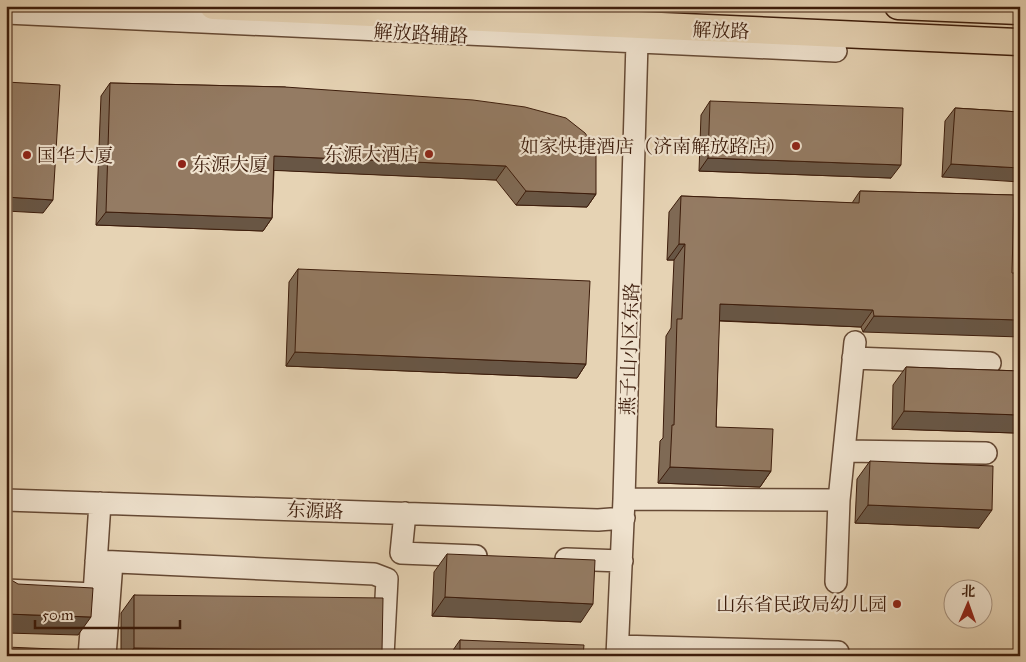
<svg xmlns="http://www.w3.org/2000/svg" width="1026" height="662" font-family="'IM FELL Great Primer','Noto Serif SC',serif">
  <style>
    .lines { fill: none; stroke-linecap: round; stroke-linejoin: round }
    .minor-casing { stroke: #664a35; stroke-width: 24 }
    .major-casing { stroke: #3c1c0b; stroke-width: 29 }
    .minor { stroke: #efe2ce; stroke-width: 21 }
    .major { stroke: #e6d3b4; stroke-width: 26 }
    .wall { fill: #7f6a55; stroke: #3c1c0b }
    .shaded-wall { fill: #685645; stroke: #3c1c0b }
    .building { fill: #947b63; stroke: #3c1c0b }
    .poi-dot { fill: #8f2418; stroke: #efe2ce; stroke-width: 2 }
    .labels { text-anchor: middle; stroke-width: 4.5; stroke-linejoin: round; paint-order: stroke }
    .street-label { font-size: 19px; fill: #3c1c0b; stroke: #efe2ce }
    .poi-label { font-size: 19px; fill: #3c1c0b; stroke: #efe2ce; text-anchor: end }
  </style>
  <rect width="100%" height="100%" fill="#e6d3b4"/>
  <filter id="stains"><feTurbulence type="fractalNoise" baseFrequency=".004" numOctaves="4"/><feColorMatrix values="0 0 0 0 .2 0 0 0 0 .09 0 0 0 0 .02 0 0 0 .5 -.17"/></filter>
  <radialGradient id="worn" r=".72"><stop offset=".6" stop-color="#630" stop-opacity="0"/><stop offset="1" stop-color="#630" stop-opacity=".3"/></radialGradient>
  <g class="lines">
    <g class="minor-casing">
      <path id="minor" d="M6,13L836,51
        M853,358L990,363
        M844,451L986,453
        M624,499L839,500L855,342
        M6,500L598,520L624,518
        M405,513L401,553L476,556
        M566,559L622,561
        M96,561L374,574L387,579L383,656
        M836,582L839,500
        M6,590L94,594L89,656
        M94,594L100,503
        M618,646L838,652V656
        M105,656L112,562
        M617,656L624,499L637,42"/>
    </g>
    <g class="major-casing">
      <path id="major" d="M213,6L1020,42
        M898,6L1020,11"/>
    </g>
    <use href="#minor" class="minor"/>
    <use href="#major" class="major"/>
  </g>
  <path class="wall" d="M110,83L285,87L596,194L587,207L516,205L496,180L274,170L272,218L263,231L96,225L101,96Z
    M710,101L891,178L699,171L701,115Z
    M955,108L1020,112L942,177L945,121Z
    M860,191L1014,195L863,332L861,327L719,321L716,427L771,471L760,487L658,483L660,441L663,438L666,336L671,328L674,260H667L669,212L681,196L852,203Z
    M298,269L586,364L577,378L286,366L289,282Z
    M906,367L1020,371V427L1015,433L892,429L893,385Z
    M870,461L979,528L855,523L857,479Z
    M447,554L581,622L432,616L434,572Z
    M134,595L382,651L379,656H121V613Z
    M460,640L583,656H449Z"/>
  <path class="shaded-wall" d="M274,156L506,166L496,180L265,170Z
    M708,158L901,165L891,178L699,171Z
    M951,164L1020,168V182L942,177Z
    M526,191L596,194L587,207L516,205Z
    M6,197L53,200L43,213L6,211Z
    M106,212L272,218L263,231L96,225Z
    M679,244H685L674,260H667Z
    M720,304L873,310L861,327L708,320Z
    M874,316L1020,320V337L863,332Z
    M295,352L586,364L577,378L286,366Z
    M904,411L1020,415V427L1015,433L892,429Z
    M670,467L771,471L760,487L658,483Z
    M868,505L992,510L979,528L855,523Z
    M445,597L593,604L581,622L432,616Z
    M6,614L91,617L78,635L6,633Z
    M134,648L382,651L379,656H128Z"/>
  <path class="building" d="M6,82L60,85L53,200L6,197Z
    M110,83L285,87L473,100L525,107L566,118L585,133L596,149V194L526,191L506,166L274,156L272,218L106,212Z
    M710,101L903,108L901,165L708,158Z
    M955,108L1020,112V168L951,164Z
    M860,191L1014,195L1012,273H1020V320L874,316L873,310L720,304L716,427L773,429L771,471L670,467L672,425H674L677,319H682L685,244H679L681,196L859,203Z
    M298,269L590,281L586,364L295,352Z
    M906,367L1020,371V415L904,411Z
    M870,461L993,466L992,510L868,505Z
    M447,554L595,560L593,604L445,597Z
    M6,578H8L18,584L93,588L91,617L6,614Z
    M134,595L383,598L382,651L134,648Z
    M460,640L584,645L583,656H460Z
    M6,647L103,651V656H6Z"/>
  <g class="poi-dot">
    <circle cx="796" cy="146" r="5"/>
    <circle cx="429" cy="154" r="5"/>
    <circle cx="27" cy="155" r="5"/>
    <circle cx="182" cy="164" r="5"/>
    <circle cx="897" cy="604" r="5"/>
  </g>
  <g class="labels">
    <g class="street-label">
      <text transform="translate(721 30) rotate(2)" y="7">解放路</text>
      <text transform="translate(421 33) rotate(3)" y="7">解放路辅路</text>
      <text transform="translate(629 349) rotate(-88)" y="7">燕子山小区东路</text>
      <text transform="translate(315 510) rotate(2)" y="7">东源路</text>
    </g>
    <g class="poi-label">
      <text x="786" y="153">如家快捷酒店（济南解放路店）</text>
      <text x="419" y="161">东源大酒店</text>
      <text x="37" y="162" text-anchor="start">国华大厦</text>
      <text x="192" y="171" text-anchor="start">东源大厦</text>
      <text x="887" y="611">山东省民政局幼儿园</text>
    </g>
  </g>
  <rect width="1026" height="662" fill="none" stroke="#e6d3b4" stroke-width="25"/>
  <rect x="8" y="8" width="1011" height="647" fill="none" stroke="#3c1c0b" stroke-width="2.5"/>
  <rect x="12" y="12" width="1001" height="637" fill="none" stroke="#3c1c0b"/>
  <g transform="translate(968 604) rotate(2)"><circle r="24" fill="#efe2ce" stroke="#a79380"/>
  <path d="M0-4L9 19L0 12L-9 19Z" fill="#8f2418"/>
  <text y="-8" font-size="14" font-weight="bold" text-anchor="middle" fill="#3c1c0b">北</text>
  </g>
  <path d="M35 620v8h145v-8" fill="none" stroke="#3c1c0b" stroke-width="2.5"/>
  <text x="42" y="620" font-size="15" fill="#3c1c0b" stroke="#efe2ce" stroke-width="4" paint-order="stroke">50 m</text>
  <rect width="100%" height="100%" filter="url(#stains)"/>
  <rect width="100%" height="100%" fill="url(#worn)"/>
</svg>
